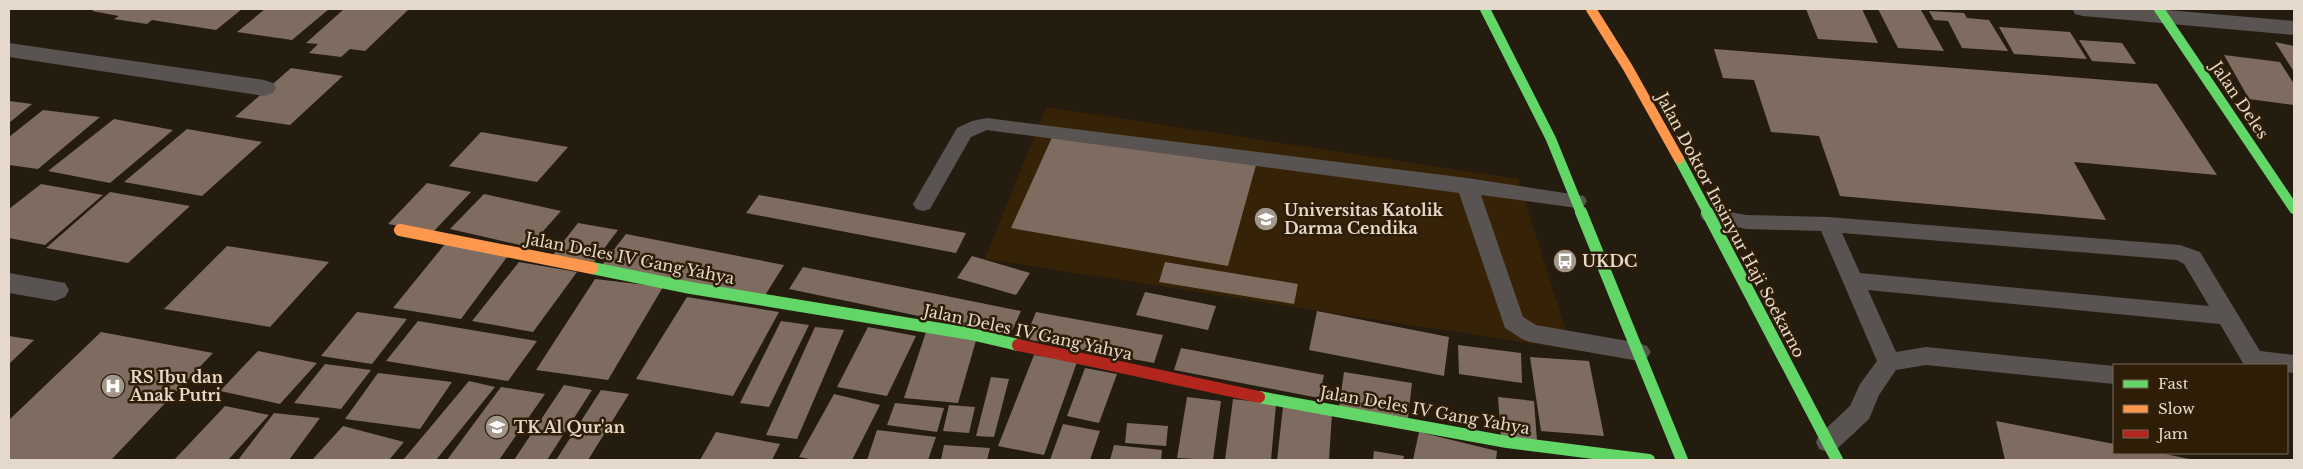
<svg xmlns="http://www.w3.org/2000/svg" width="2303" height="469" font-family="'Libre Baskerville',serif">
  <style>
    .built { fill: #362207 }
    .building { fill: #7e6c60 }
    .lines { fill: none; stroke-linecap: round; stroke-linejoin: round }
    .lane { fill: #595351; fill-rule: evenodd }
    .street { fill: #595351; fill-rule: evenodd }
    .fast-far1 { stroke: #63d668; stroke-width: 10 }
    .fast { stroke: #63d668; stroke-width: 12 }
    .slow-far1 { stroke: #ff974d; stroke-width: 10 }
    .slow { stroke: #ff974d; stroke-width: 12 }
    .jam { stroke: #b3261e; stroke-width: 12 }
    .labels { text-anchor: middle; stroke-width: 5; stroke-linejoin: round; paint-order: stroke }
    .street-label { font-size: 16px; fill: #e5d9cc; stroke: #2e1d07 }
    .poi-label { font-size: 16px; font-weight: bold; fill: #e5d9cc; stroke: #2e1d07; text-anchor: start }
  </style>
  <rect width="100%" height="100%" fill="#251c10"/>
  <path class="built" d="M1046,107L1518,179L1572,350L985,259Z"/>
  <path class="building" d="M95,9H242L216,30L152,20L147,24L114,19L119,16L92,11Z
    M265,9H329L292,40L237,32Z
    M344,9H396L408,10L365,51L350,49L341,57L309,53L318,44L306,43Z
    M1806,9H1862L1878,43L1818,39Z
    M1878,9L1921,10L1944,51L1898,48Z
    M1929,11L1964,13L1967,18L1989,20L2008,51L1962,48L1948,21L1934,20Z
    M1999,27L2070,32L2087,59L2014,54Z
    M2079,40L2122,43L2136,64L2092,61Z
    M2275,42L2294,46V72Z
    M1714,49L2157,84L2217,175L2074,162L2106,220L1840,196L1819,136L1771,132L1754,80L1723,78Z
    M2224,55L2280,62L2294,84V105L2249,99Z
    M291,68L343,76L290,125L235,117Z
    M9,101L32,104L9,123Z
    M43,110L100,117L38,169L9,165V137Z
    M114,119L173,130L110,183L48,171Z
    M187,129L262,142L202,196L124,182Z
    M481,132L568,147L537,182L449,166Z
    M1054,133L1256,165L1228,266L1011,228Z
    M427,183L471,192L433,232L388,224Z
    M41,184L103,195L45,245L9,238V209Z
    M110,192L190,206L128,263L46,248Z
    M484,194L561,211L529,247L450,229Z
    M759,195L966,233L956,253L746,213Z
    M578,223L618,230L594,262L553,255Z
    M626,234L784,265L764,297L602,265Z
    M445,244L510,253L461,319L393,308Z
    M227,246L329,262L270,327L164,309Z
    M972,256L1030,273L1016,295L957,278Z
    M519,262L577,272L533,332L472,321Z
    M1165,262L1298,284L1294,304L1159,282Z
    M803,267L1021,311L1010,335L789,289Z
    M595,279L663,287L608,380L536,370Z
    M1145,292L1216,306L1208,330L1136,315Z
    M687,297L779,312L733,396L636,379Z
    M1317,311L1449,337L1444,376L1309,350Z
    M357,312L407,319L372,364L321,356Z
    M1036,312L1163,335L1154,363L1025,339Z
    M418,321L537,341L508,381L386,361Z
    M781,321L809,325L769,407L740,403Z
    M815,327L844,330L797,439L766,435Z
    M868,327L916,336L887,396L837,387Z
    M101,332L213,353L111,460H9V420Z
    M926,332L977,337L958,403L904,398Z
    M9,336L34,340L9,364Z
    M1458,345L1521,353L1522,383L1459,374Z
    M1181,348L1324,375L1319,398L1174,370Z
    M258,351L317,363L280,404L220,391Z
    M1034,355L1077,362L1044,455L998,446Z
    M1530,357L1589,361L1604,436L1541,431Z
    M325,364L371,370L341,409L294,403Z
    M1085,368L1117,374L1099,423L1067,416Z
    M1344,372L1412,383L1408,418L1339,407Z
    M378,373L452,382L420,429L345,419Z
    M991,377L1009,379L994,437L976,436Z
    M469,381L495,387L436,460H403Z
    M564,385L592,390L547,460H514Z
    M501,387L545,394L499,460H447Z
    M601,390L629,394L588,460H556Z
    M834,394L880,405L852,460H814L799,457Z
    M1187,397L1221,401L1213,460L1177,458Z
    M1498,397L1534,401L1537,441L1501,437Z
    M1233,399L1276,404L1271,460H1225Z
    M895,403L944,408L937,432L887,425Z
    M949,405L975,407L969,433L943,431Z
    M225,406L269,415L228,460L175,459Z
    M1283,407L1332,413L1329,460H1277Z
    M274,413L320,418L289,460H238Z
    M1996,421L2114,444V453H2160L2194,460H2005Z
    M1127,423L1168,426L1166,446L1125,443Z
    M1063,424L1100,431L1090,460H1050Z
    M343,426L404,442L389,460H312Z
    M877,430L936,437L928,460H867Z
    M716,432L780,444L772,460H700Z
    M1419,432L1497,451L1496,460H1413Z
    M944,445L990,448L987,460H941Z
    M1114,445L1162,450L1161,460H1110Z
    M1374,451L1404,456L1403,460H1373Z"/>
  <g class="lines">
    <path class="lane" d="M987,118L1467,178L1584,196L1587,201L1584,206L1577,208L1481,195L1523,317L1536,325L1639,343L1647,346L1651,352L1647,358L1639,361L1530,342L1522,339L1505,328L1459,193L987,130L971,137L930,209L923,211L916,209L913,204L957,128L972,121Z
      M1710,208L1746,215L1828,217L2180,245L2200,252L2260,351L2294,355V373L2287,372V365H2244L2220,324L1868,290L1896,352L1926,347L2114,366V384L1926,365L1896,370L1879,395L1869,419L1837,449L1828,452L1819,449L1816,442L1819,435L1850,406L1860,384L1877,361L1821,231L1746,229L1703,220L1700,215L1703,210ZM1842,233L2177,260L2184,264L2209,306L1860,273Z"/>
    <path class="street" d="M2072,9H2156L2294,21V35L2083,16L2075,14Z
      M9,43L264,80L273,83L276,88L273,93L264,96L9,57Z
      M9,273L65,283L69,290L65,297L55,301L9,293Z"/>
    <path class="fast-far1" d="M1485,9L1551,139L1581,213
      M2159,9L2294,209
      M1679,159L1708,213"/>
    <path class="fast" d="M1581,212L1682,460
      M1707,212L1837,460
      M592,268L691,288L971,334L1018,345
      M1259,397L1507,442L1649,460"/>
    <path class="slow-far1" d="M1591,9L1628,68L1679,159"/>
    <path class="slow" d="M400,230L592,268"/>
    <path class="jam" d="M1018,345L1259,397"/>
  </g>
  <defs>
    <g id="university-disc" transform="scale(1.25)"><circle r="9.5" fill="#a2978a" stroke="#2e1d07"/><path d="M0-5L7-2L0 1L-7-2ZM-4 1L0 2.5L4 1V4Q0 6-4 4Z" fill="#fff"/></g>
    <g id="bus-disc" transform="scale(1.25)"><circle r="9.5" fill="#a2978a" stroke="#2e1d07"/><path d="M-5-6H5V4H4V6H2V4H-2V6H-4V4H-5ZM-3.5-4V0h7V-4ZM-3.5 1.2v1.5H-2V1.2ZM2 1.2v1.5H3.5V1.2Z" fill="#fff"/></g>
    <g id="hospital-disc" transform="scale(1.25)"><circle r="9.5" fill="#a2978a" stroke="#2e1d07"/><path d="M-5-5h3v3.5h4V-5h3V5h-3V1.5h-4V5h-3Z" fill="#fff"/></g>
    <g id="school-disc" transform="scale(1.25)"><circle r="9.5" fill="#a2978a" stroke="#2e1d07"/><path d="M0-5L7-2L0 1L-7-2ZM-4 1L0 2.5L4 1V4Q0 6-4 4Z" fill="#fff"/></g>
  </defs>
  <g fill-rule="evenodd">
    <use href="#university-disc" x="1266" y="219"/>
    <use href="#bus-disc" x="1565" y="261"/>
    <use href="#hospital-disc" x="113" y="386"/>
    <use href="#school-disc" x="497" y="427"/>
  </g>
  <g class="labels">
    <g class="street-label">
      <text transform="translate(2240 100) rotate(56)" y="6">Jalan Deles</text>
      <text transform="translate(1731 225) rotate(62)" y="6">Jalan Doktor Insinyur Haji Soekarno</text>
      <text transform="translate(630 258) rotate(11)" y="6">Jalan Deles IV Gang Yahya</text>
      <text transform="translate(1028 332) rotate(12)" y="6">Jalan Deles IV Gang Yahya</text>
      <text transform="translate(1425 410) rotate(10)" y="6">Jalan Deles IV Gang Yahya</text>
    </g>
    <g class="poi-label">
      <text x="1284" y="216">Universitas Katolik<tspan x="1284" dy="18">Darma Cendika</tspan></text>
      <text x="1582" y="267">UKDC</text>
      <text x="130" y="383">RS Ibu dan<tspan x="130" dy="18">Anak Putri</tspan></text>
      <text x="514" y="433">TK Al Qur'an</text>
    </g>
  </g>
  <rect width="2303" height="469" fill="none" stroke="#e5d9cc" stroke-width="20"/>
  <rect x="2113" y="364" width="175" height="90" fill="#2e1d07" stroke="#776856"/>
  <rect x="2123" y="380" width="25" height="8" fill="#63d668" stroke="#776856"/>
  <text x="2158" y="389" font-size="15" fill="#e5d9cc">Fast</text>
  <rect x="2123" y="405" width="25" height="8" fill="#ff974d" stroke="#776856"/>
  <text x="2158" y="414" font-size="15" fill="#e5d9cc">Slow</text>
  <rect x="2123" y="430" width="25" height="8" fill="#b3261e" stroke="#776856"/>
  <text x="2158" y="439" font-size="15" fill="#e5d9cc">Jam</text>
</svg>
